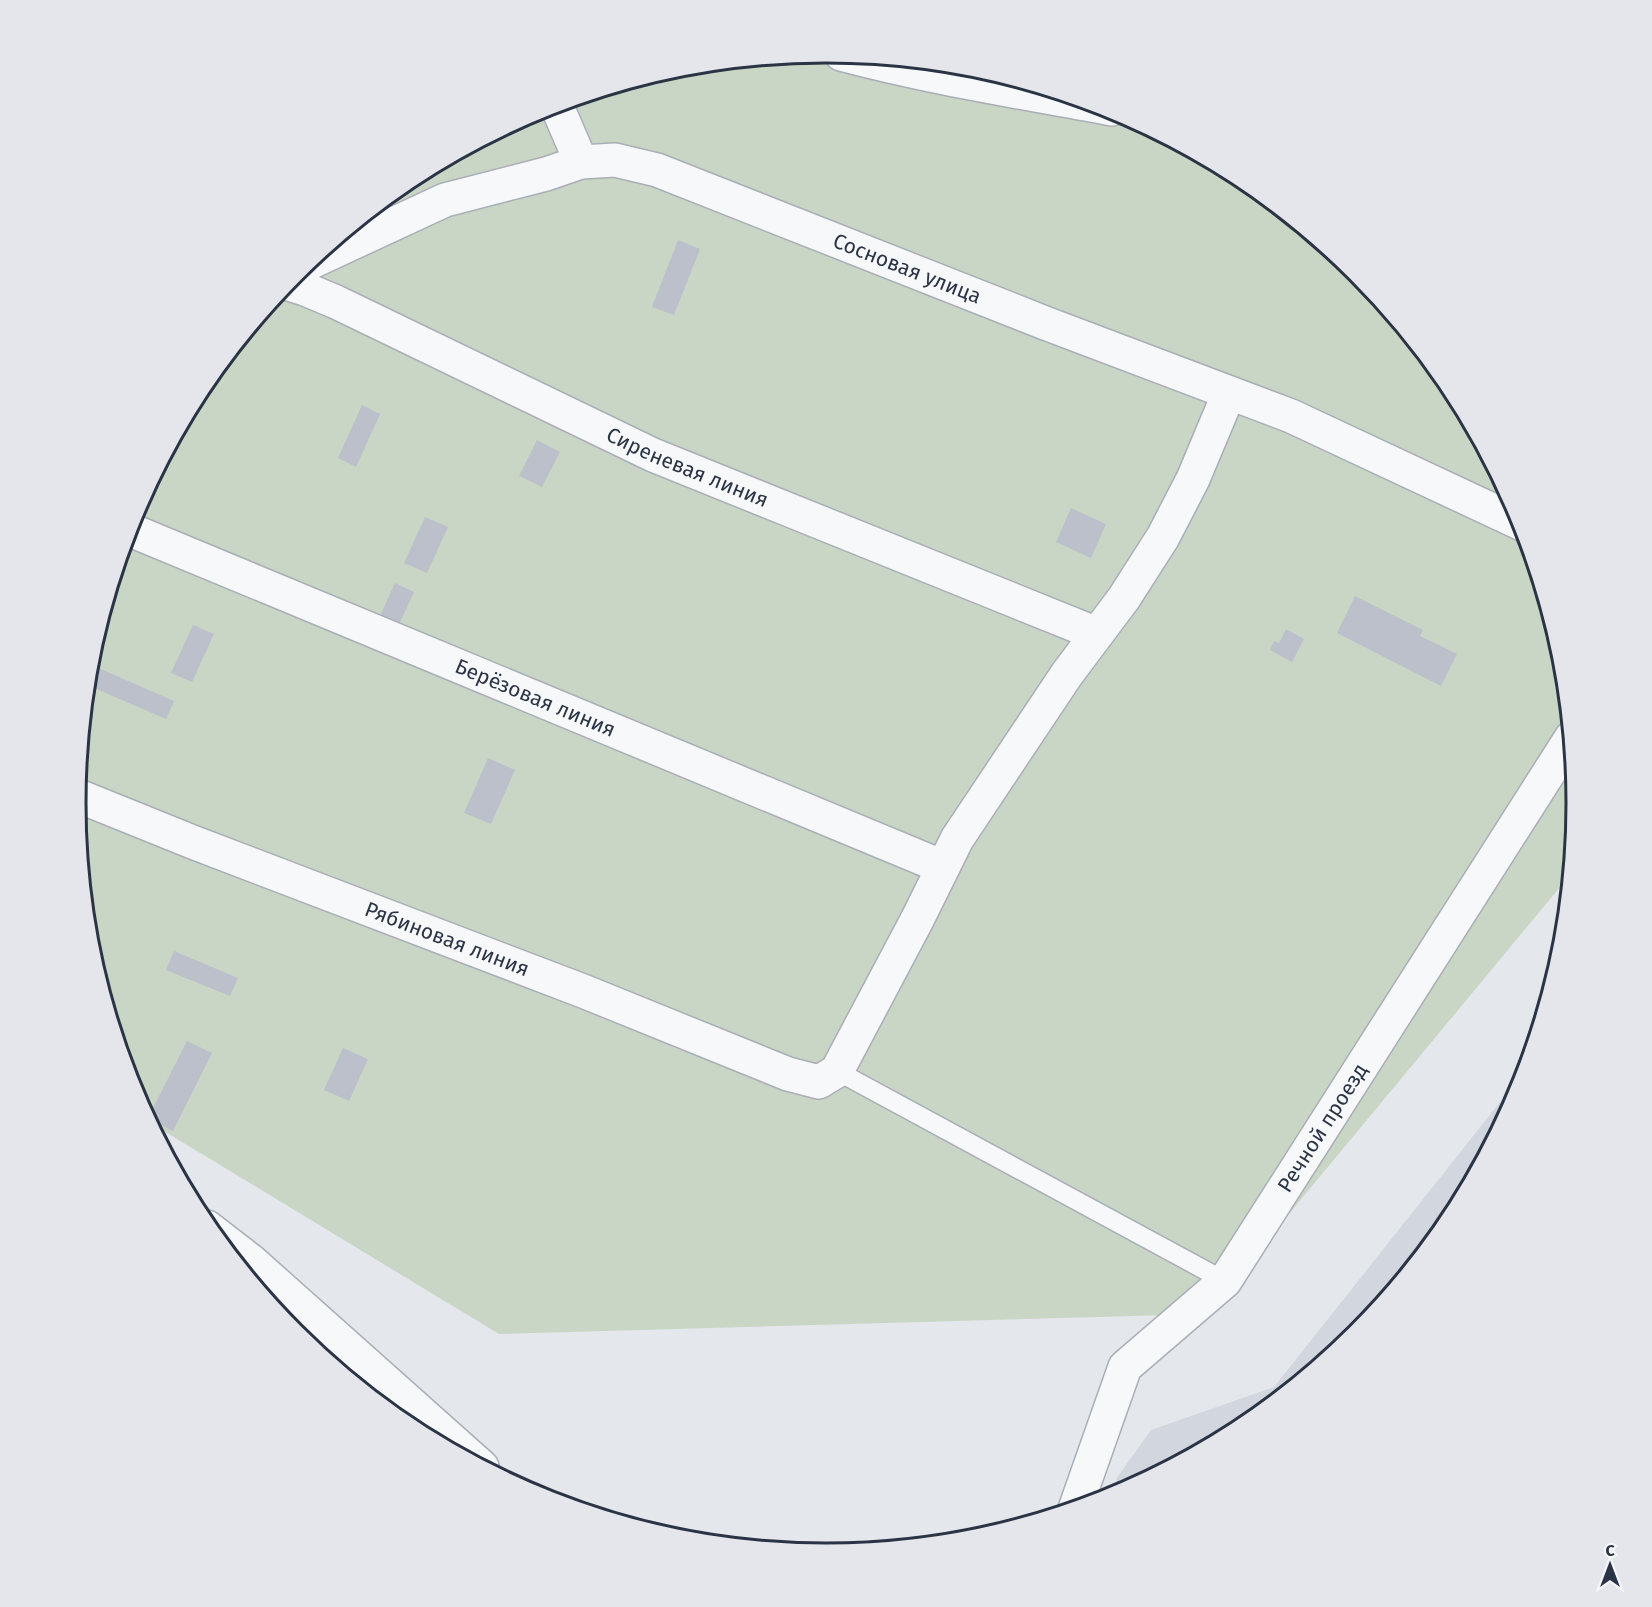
<svg xmlns="http://www.w3.org/2000/svg" width="1652" height="1607" font-family="'Fira Sans',sans-serif">
  <style>
    .built { fill: #d2d6de }
    .green { fill: #c9d6c5 }
    .building { fill: #bbc0ca }
    .lines { fill: none; stroke-linecap: round; stroke-linejoin: round }
    .service-casing { stroke: #a9aeb7; stroke-width: 21 }
    .minor-casing { stroke: #a9aeb7; stroke-width: 36 }
    .service { stroke: #f7f8fa; stroke-width: 18 }
    .minor { stroke: #f7f8fa; stroke-width: 33 }
    .labels { text-anchor: middle; stroke-width: 5; stroke-linejoin: round; paint-order: stroke }
    .street-label { font-size: 21px; fill: #2b3445; stroke: #f4f6f9 }
    .rim { fill: none; stroke: #2b3445; stroke-width: 3 }
  </style>
  <rect width="100%" height="100%" fill="#e4e7ec"/>
  <path class="built" d="M1527,1068L1520,1091L1450,1221L1357,1335L1243,1428L1123,1492L1116,1479L1151,1430L1274,1387Z"/>
  <path class="green" d="M826,53L1114,110L1244,179L1357,273L1451,387L1520,516L1563,657L1577,804L1570,875L1206,1314L499,1334L149,1122L132,1091L89,950L75,803L90,657L132,516L202,386L295,272L409,179L539,110L680,67Z"/>
  <path class="building" d="M678,240L700,249L674,315L652,307Z
    M362,405L380,414L356,467L338,458Z
    M537,440L560,452L542,487L519,476Z
    M1071,508L1106,524L1091,558L1056,542Z
    M425,517L448,527L427,573L404,563Z
    M395,583L414,592L398,627L379,618Z
    M1355,596L1423,630L1420,636L1457,654L1441,686L1337,633Z
    M193,625L214,634L192,682L171,673Z
    M1286,629L1304,639L1292,662L1270,650L1274,641L1279,643Z
    M89,664L174,701L166,719L87,685Z
    M488,758L515,770L491,824L464,813Z
    M174,951L238,978L230,996L166,970Z
    M187,1041L212,1053L173,1131L148,1118Z
    M343,1048L368,1059L349,1101L324,1090Z"/>
  <g class="lines">
    <g class="service-casing">
      <path id="service" d="M837,1071L1225,1281"/>
    </g>
    <g class="minor-casing">
      <g id="minor">
        <path d="M841,54C931,78 1021,92 1112,109"/>
        <path d="M556,104L581,162"/>
        <path id="s1" d="M303,266L445,200L546,174L581,162L615,160L657,170L1045,323L1291,416L1522,524"/>
        <path id="s2" d="M286,283L305,289L336,302L653,455L1097,634"/>
        <path id="s3" d="M128,529L943,867"/>
        <path id="s4" d="M76,795L195,843L583,991L788,1074L819,1082L837,1071L918,918L957,839L1067,674L1124,598L1163,537L1193,479L1229,393"/>
        <path d="M207,1227L251,1261L482,1467"/>
        <path id="s5" d="M1075,1509L1125,1367L1225,1281L1571,738"/>
      </g>
    </g>
    <use href="#service" class="service"/>
    <use href="#minor" class="minor"/>
  </g>
  <g class="labels">
    <g class="street-label">
      <text dy="7" stroke="none"><textPath href="#s1" startOffset="644">Сосновая улица</textPath></text>
      <text dy="7" stroke="none"><textPath href="#s2" startOffset="442">Сиреневая линия</textPath></text>
      <text dy="7" stroke="none"><textPath href="#s3" startOffset="441">Берёзовая линия</textPath></text>
      <text dy="7" stroke="none"><textPath href="#s4" startOffset="398">Рябиновая линия</textPath></text>
      <text dy="7" stroke="none"><textPath href="#s5" startOffset="464">Речной проезд</textPath></text>
    </g>
  </g>
  <path d="M0 0H1652V1607H0ZM86 803a740 740 0 1 1 1480 0a740 740 0 1 1-1480 0Z" fill="#e4e6eb" fill-rule="evenodd"/>
  <path class="rim" d="M86 803a740 740 0 1 1 1480 0a740 740 0 1 1-1480 0Z"/>
  <g transform="translate(1610 1565)" stroke="#f4f6f9" stroke-width="4.5" paint-order="stroke">
  <path d="M0-4.5L10 22L0 15L-10 22Z" fill="#2b3445"/>
  <text y="-9" font-size="16" font-weight="bold" text-anchor="middle" fill="#2b3445">С</text>
  </g>
</svg>
